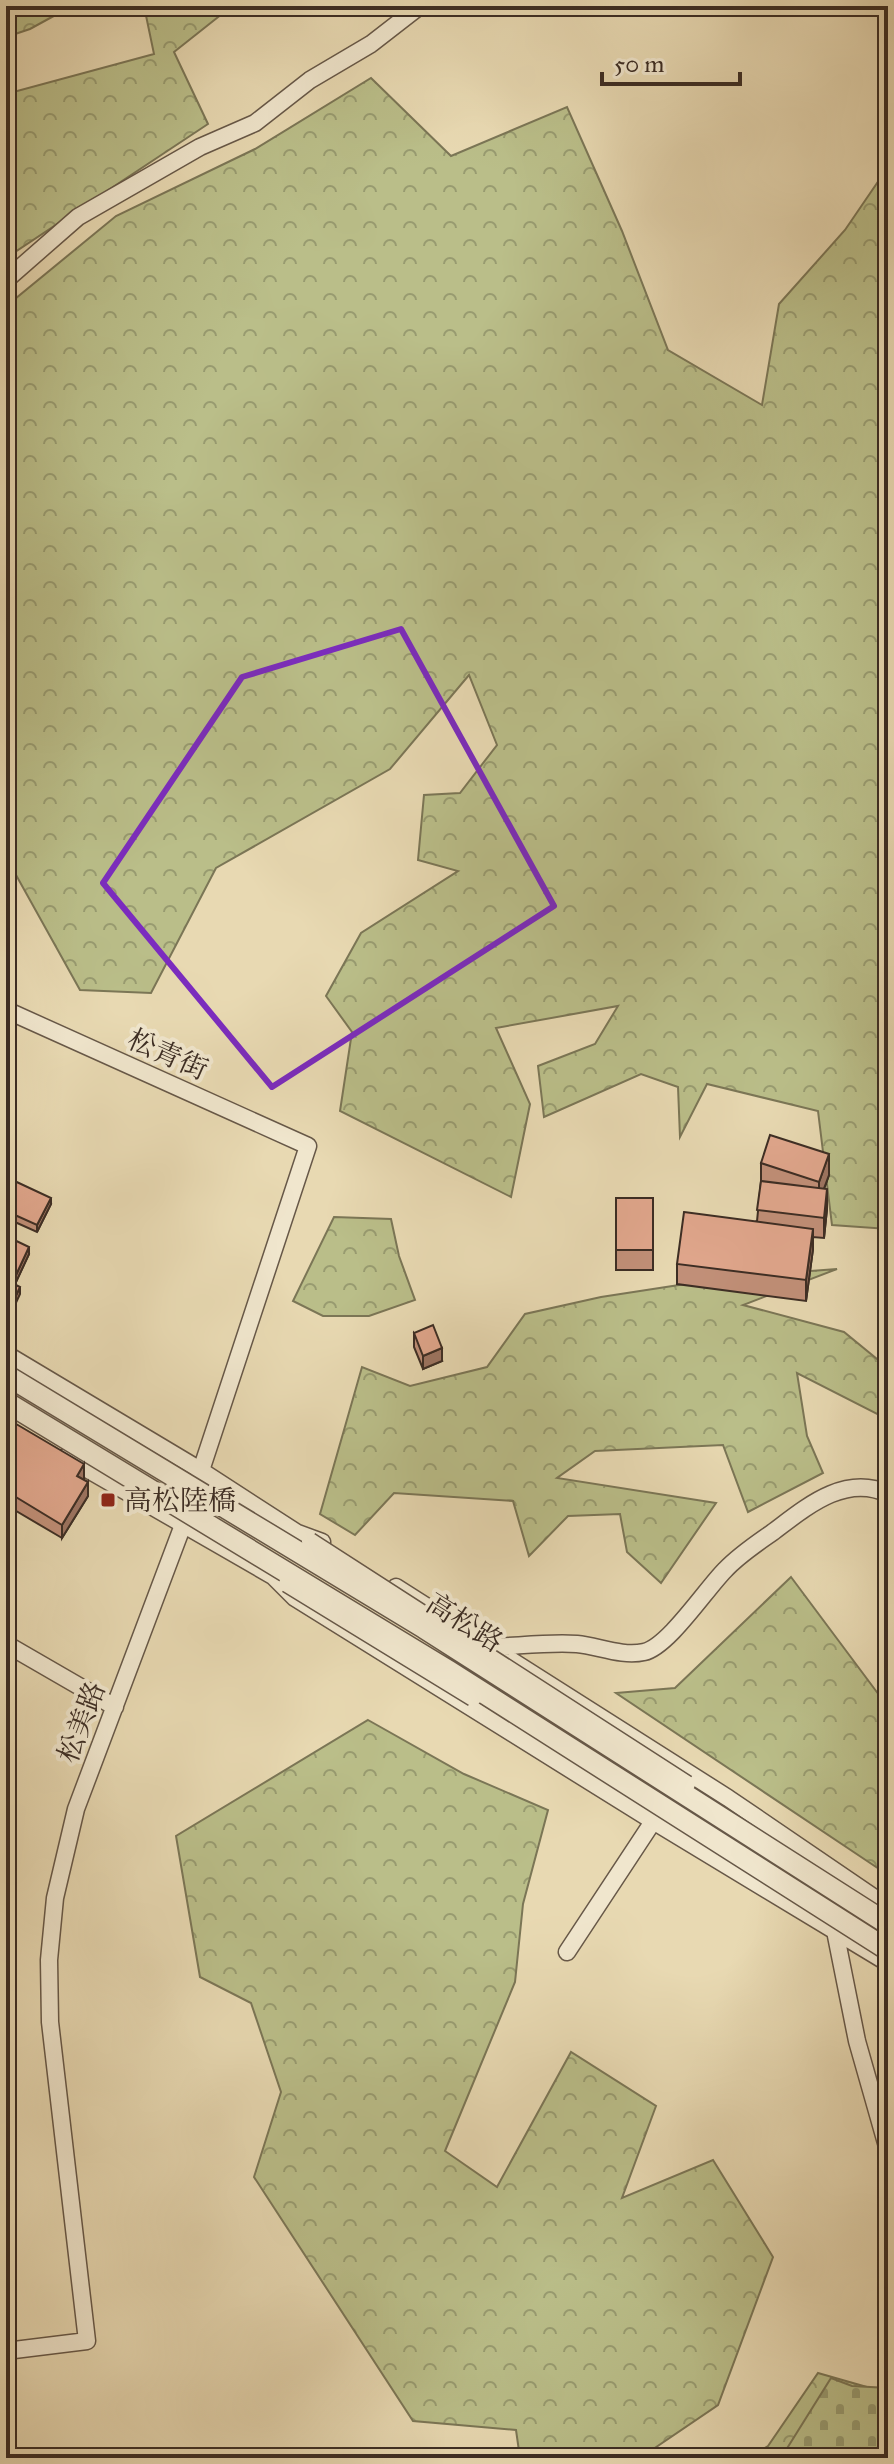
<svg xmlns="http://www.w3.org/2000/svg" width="894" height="2464" font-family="'IM FELL Great Primer','Noto Serif TC',serif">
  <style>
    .forest { fill: url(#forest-crowns); stroke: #7b7656; stroke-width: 2 }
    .cemetery { fill: url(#cemetery-stones); stroke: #7b7656; stroke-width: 2 }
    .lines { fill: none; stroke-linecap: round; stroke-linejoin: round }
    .minor-casing { stroke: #675848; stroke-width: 19 }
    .minor { stroke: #f0e6cd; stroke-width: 16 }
    .minor-bridge-casing { stroke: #675848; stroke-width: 19; stroke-linecap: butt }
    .tertiary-bridge-casing { stroke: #675848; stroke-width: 23; stroke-linecap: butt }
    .minor-bridge { stroke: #f0e6cd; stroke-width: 16 }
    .tertiary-bridge { stroke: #f0e6cd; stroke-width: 20 }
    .wall { fill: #c29079; stroke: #3c2d24; stroke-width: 2 }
    .shaded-wall { fill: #9e7563; stroke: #3c2d24; stroke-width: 2 }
    .building { fill: #e1a78d; stroke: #3c2d24; stroke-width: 2 }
    .marked { fill: none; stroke: #7b2cbf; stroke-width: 6; stroke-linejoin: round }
    .poi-dot { fill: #8f2418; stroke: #f0e6cd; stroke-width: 3 }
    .labels { text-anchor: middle; stroke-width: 8; stroke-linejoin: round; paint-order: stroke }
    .street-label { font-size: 28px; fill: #3c2d24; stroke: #f0e6cd }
    .poi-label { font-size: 28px; fill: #3c2d24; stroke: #f0e6cd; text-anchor: start }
  </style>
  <defs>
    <pattern id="forest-crowns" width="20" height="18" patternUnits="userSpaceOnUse" patternTransform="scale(2)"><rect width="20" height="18" fill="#babe89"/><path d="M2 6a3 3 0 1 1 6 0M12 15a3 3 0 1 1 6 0" fill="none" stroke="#989b70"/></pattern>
    <pattern id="cemetery-stones" width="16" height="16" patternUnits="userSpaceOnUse" patternTransform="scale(2)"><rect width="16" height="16" fill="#babe89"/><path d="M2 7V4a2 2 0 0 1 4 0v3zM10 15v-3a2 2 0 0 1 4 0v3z" fill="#989b70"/></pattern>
  </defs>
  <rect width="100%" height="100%" fill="#e8d9b2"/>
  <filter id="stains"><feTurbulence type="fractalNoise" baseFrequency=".0025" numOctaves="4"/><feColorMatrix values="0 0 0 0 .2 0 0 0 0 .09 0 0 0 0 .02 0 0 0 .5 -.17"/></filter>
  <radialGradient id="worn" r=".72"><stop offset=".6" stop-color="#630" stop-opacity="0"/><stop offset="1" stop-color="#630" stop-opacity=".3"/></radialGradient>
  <path class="forest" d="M6,6H72L30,29L6,37Z
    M144,6H232L174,52L208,124L6,258V94L154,54Z
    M371,78L451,156L567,107L622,231L668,350L762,405L779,304L845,230L888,167V1229L832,1225L818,1111L707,1084L680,1137L678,1087L641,1074L544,1117L538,1066L595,1044L618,1006L496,1028L530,1104L511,1197L340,1111L352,1032L326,996L361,933L458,871L418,860L424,795L460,793L497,745L469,675L390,769L216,868L151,993L80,990L6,857V312L15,299L116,216L255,149Z
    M334,1217L391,1219L399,1256L415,1300L369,1316H323L293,1301Z
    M837,1269L743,1305L844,1332L888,1368V1408L883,1417L797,1373L807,1436L823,1473L748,1512L723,1445L595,1451L557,1478L716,1503L661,1583L627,1552L620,1514L568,1516L529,1556L513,1501L394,1493L355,1535L320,1514L362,1367L410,1386L487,1367L525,1314L601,1297L731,1277Z
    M791,1577L888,1707V1875L616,1693L675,1688Z
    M368,1720L464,1774L548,1810L523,1904L515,1982L445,2151L497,2187L571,2052L656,2106L622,2198L713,2160L773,2257L718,2405L640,2458H520L516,2430L413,2421L254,2177L281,2092L251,2003L200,1977L176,1836Z
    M818,2373L888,2393V2458H748L768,2446Z"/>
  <path class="cemetery" d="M831,2378L852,2386L888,2388V2458H781Z"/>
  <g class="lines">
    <g class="minor-casing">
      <path id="minor" d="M6,280L78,217L200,147L255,123L310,80L371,44L420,6
        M6,1010L308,1146L183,1525L76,1809L55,1898L49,1960L50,2022L87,2341L6,2351
        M6,1354L200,1470L302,1536
        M66,1457L278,1579
        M295,1532L322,1542
        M272,1575L295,1598L653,1821L888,1963
        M396,1587L728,1798L888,1907
        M6,1644L115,1707
        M491,1647C519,1646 549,1642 577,1644C598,1646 622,1657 644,1652C668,1647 706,1589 725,1570C739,1555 756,1544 773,1532C805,1508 845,1473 888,1494
        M834,1926L857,2041L888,2150
        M567,1952L681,1779"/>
    </g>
    <use href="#minor" class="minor"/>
    <g class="minor-bridge-casing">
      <path id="minor-bridge" d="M310,1541L687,1784
        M287,1584L473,1698"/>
    </g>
    <g class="tertiary-bridge-casing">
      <path id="tertiary-bridge" d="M6,1375L424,1628L888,1924
        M6,1402L449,1671L888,1950"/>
    </g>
    <use href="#minor-bridge" class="minor-bridge"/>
    <use href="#tertiary-bridge" class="tertiary-bridge"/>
  </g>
  <path class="wall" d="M761,1163L829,1175L824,1189L827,1209L824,1238L813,1237V1249L806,1301L677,1284V1264L757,1221L761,1181Z
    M6,1177L51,1204L37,1232L6,1218Z
    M616,1198H653V1270H616Z
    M6,1236L29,1254L16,1282L6,1277Z
    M414,1333L442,1361L423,1369L414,1347Z
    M6,1418L84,1478L83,1479L88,1496L62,1538L6,1505Z"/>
  <path class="shaded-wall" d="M829,1154V1175L819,1202V1182Z
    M827,1189V1209L824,1238V1218Z
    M51,1198V1204L37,1232V1225Z
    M813,1229V1249L806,1301V1280Z
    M29,1247V1254L16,1282V1275Z
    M20,1287V1294L7,1322V1315Z
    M442,1348V1361L423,1369V1356Z
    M84,1464V1478L77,1490V1476Z
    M88,1482V1496L62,1538V1525Z"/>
  <path class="building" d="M770,1135L829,1154L819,1182L761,1163Z
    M6,1177L51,1198L37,1225L6,1211Z
    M761,1181L827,1189L824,1218L757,1210Z
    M616,1198H653V1250H616Z
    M684,1212L813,1229L806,1280L677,1264Z
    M6,1236L29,1247L16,1275L6,1270Z
    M6,1280L20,1287L7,1315L6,1314Z
    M433,1325L442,1348L423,1356L414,1333Z
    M6,1418L84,1464L77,1476L88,1482L62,1525L6,1491Z"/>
  <path class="marked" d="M401,629L554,906L272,1087L103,883L242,677Z"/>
  <rect class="poi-dot" x="100" y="1492" width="16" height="16" rx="4"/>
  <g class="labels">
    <g class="street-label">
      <text transform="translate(168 1054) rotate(24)" y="10">松青街</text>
      <text transform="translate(465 1622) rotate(32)" y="10">高松路</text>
      <text transform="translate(81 1722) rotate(-69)" y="10">松美路</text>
    </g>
    <g class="poi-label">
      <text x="124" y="1510">高松陸橋</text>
    </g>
  </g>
  <rect width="894" height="2464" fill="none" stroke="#e8d9b2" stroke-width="32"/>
  <rect x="8" y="8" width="878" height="2448" fill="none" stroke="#3c2d24" stroke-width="4"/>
  <rect x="16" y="16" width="862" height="2432" fill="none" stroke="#3c2d24" stroke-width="2"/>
  <path d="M602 72v12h138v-12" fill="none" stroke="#3c2d24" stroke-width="4"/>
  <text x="614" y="72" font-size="24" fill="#3c2d24" stroke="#f0e6cd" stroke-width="6" paint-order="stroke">50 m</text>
  <rect width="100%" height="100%" filter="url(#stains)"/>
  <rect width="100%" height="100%" fill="url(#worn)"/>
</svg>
